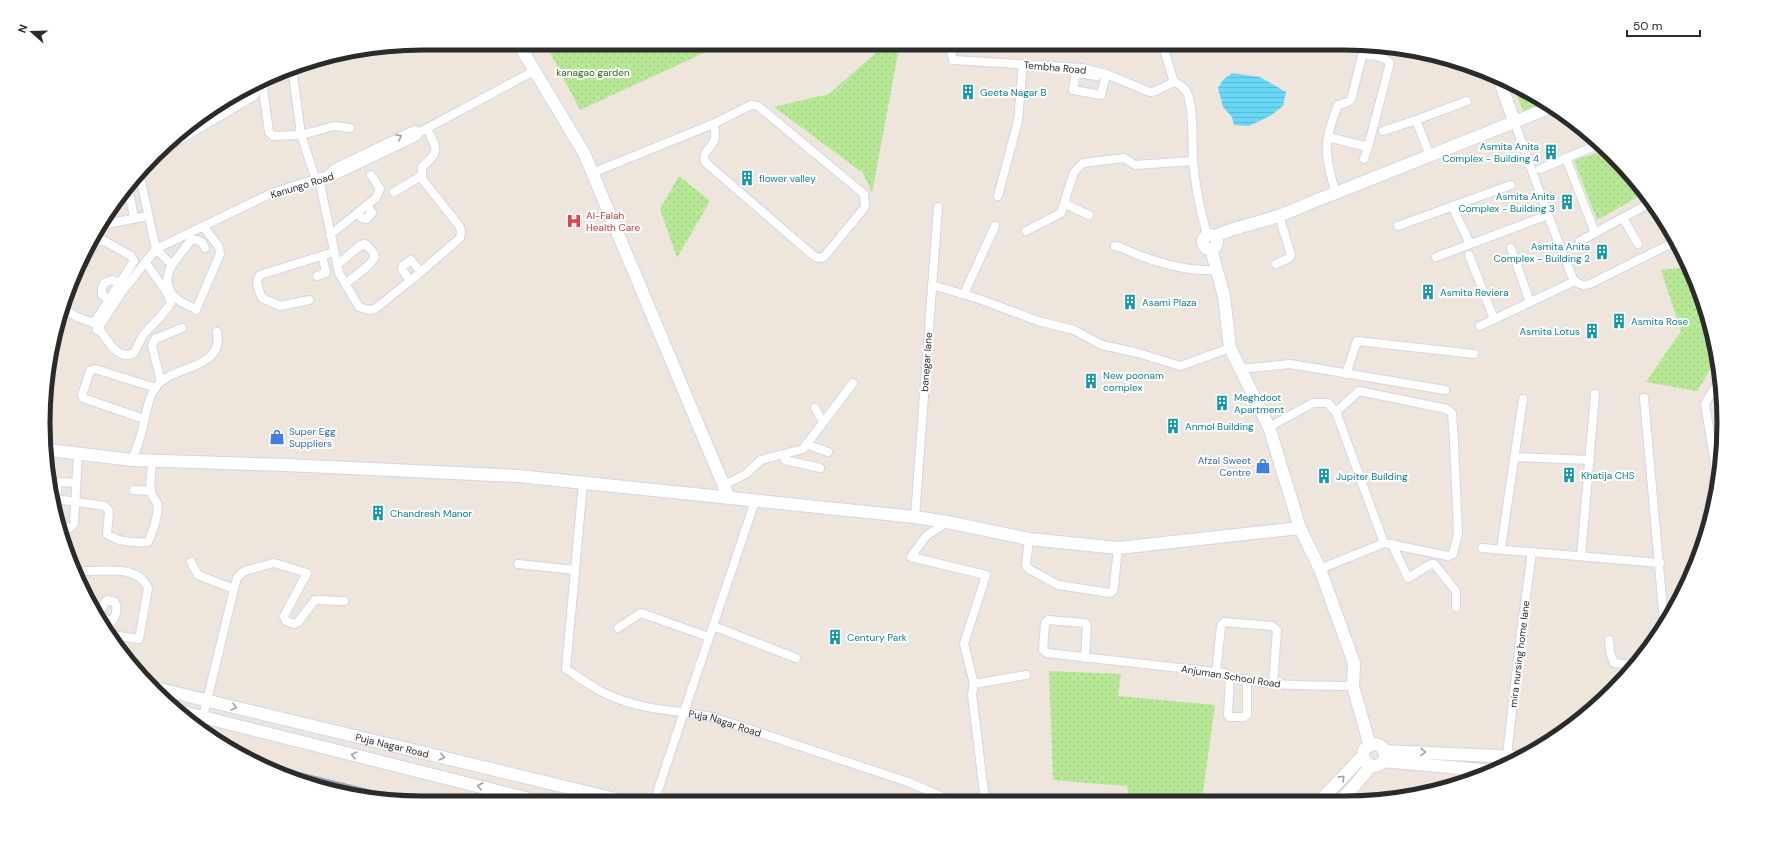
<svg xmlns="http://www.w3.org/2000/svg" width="1767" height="846" font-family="'DM Sans',sans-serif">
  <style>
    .park { fill: url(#park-dots) }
    .water { fill: url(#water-rules) }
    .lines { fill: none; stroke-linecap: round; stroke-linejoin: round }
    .street-casing { stroke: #d2d6e5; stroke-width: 10 }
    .secondary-casing { stroke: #d2d6e5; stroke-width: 14 }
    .street { stroke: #fff; stroke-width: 8 }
    .secondary { stroke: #fff; stroke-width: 12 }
    .rail { stroke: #9fa3b7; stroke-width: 3 }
    .oneway { stroke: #a0a0a0 }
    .labels { text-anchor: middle; stroke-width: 4; stroke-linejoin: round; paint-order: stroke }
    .street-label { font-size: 10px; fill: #2b2b2b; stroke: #fff }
    .park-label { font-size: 10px; fill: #2d6d16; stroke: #fff }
    .culture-label { font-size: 10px; fill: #0d838f; stroke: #fff; text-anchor: start }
    .health-label { font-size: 10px; fill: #be3a42; stroke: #fff; text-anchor: start }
    .shop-label { font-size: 10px; fill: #366cbe; stroke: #fff; text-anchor: start }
    .rim { fill: none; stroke: #2b2b2b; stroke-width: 5 }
  </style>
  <defs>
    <pattern id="park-dots" width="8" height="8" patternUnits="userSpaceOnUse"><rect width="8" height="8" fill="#b6e896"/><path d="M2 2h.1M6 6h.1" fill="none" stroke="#9dc781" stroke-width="1.8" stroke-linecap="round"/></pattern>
    <pattern id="water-rules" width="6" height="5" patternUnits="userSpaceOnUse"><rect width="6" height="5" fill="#69d8f6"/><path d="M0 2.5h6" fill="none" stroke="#5bbad3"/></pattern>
  </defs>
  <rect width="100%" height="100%" fill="#eee5dc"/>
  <path class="park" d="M545,43H699L708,51L580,110Z
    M887,43H900L872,193L863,173L774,107L829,94Z
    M1513,85L1546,102L1523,111Z
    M1608,150L1645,193L1597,220L1574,160Z
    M679,176L710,201L677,258L660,209Z
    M1689,267L1695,277L1717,349L1718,357L1697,391L1646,382L1681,331L1661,270Z
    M1049,671L1121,674L1118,696L1215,705L1202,800L1130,801L1127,786L1053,780Z"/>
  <path class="water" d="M1232,73L1260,77L1286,92L1283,106L1270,116L1249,126L1234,125L1232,117L1223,107L1218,88L1223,80Z"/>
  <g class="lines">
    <g class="street-casing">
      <g id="street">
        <path d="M949,43L953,60L1082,68L1106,74L1150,92L1156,91L1174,82C1180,84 1184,87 1187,93C1194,107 1192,143 1193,160C1195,185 1200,210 1207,235"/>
        <path d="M1162,43L1174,82"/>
        <path d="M292,67L301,135L316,180"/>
        <path d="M1097,76L1076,73L1073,90L1101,95L1106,74"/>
        <path d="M262,81L269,132L273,136L301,135L334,126L350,128"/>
        <path d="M220,103L225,113"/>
        <path d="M1514,121L1548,215L1573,279C1579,285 1583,286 1590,284L1676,241"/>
        <path d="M1383,131L1416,120"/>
        <path d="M1328,137L1368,147L1390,63C1384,56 1370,54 1362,56L1351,100L1348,102L1338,105C1323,141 1324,156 1336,193"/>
        <path d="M161,151L254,96L256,93V84"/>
        <path d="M1430,156L1416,120L1467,101"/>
        <path d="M1566,158L1595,233"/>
        <path d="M1364,159L1368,147"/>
        <path d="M1540,169L1600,144"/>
        <path d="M592,173L713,124L751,105L758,106L864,194L865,207L824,257L821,258L815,257L705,162C700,147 722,148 713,124"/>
        <path d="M328,175L333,169L414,130L420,132"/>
        <path d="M140,177L156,249L172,265C159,289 175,301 196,309"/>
        <path d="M319,179L339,273L359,307L369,310L375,309L416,276L460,238L461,232L460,227L422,179V167C440,151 438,150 427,129"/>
        <path d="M129,191L134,218"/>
        <path d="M394,192L421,176"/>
        <path d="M998,196L1018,121L1023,64"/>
        <path d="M1065,204L1089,215"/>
        <path d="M1452,206L1470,244"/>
        <path d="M357,213L362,218L366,219L372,213L367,205"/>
        <path d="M1623,218L1638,244"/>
        <path d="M101,225L148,216"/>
        <path d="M1398,226L1511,185"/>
        <path d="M1026,231L1061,213L1074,172L1083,163L1124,158L1135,165L1193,161"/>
        <path d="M330,235L376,198L380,189L371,175"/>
        <path d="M1580,241L1652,202"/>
        <path d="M1115,246L1120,247C1147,260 1185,272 1216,270"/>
        <path d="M1511,248L1530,302"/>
        <path d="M1469,255L1494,319"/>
        <path d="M1436,257L1548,215"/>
        <path d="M1276,264L1289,258L1291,255L1279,216"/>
        <path d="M172,265L191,240C198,239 203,241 205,248"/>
        <path d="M337,265L361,245L365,244L373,252L375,257L368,266L345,284"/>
        <path d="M317,276L326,273V271L322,256"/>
        <path d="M410,281L402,269L403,266L411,260L421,272"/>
        <path d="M932,285L979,299L1038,321L1074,330L1102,345L1138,353L1180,366L1230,348"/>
        <path d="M964,294L995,226"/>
        <path d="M109,299L102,295V288L104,283L112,280L119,283"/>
        <path d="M309,300L280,306L262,298C259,290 254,282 260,275L334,252"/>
        <path d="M65,310L77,317L94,323L134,261L131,256L103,240L96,242L81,268"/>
        <path d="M196,310L220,254L219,247L203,226"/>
        <path d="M96,325C105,335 117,363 134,353L143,335L161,316L169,306L171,302L166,291L146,263"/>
        <path d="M1480,326L1575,281"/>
        <path d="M97,330L121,293L156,249L272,193L328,175H336L416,137L420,132L534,71"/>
        <path d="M1240,369L1290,364L1445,390"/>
        <path d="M1346,374L1357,341L1474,354"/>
        <path d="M161,381L152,346L155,339L182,328"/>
        <path d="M1644,398L1664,621"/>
        <path d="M815,408L823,422"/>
        <path d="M1336,412L1359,391L1447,409L1452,413L1454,441L1458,534L1453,554L1448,556L1384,543"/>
        <path d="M144,419L83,398L82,395L90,371L95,369L156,388"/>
        <path d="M1269,427L1313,403H1328L1336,412L1384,543L1320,569"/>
        <path d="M806,444L828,452"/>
        <path d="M784,454L785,460L820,468"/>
        <path d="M1515,457L1590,460"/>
        <path d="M132,460C136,450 140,440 142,431C146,415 148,390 163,380C182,366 224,366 217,332"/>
        <path d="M1718,482L1705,404L1720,379"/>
        <path d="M76,483L59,482L57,487L56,499L105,506L109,511L107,534C117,542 136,543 148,542C152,534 160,511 157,503C155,499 152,497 151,492C149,482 152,470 152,461"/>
        <path d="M583,483L566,669C577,676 588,684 600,691C625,704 655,710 684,712L654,802"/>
        <path d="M724,485L746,474L761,460L803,449L853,383"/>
        <path d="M134,490L151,491"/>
        <path id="s1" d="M755,501L684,712L712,717L908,782L952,801"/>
        <path d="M915,517L938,207"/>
        <path d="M947,522L926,536L911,557L986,575L964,644L974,684"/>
        <path d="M59,526L70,528L74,524L78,454"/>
        <path d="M1029,539L1026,565L1029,569L1058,585L1110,593L1113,591L1114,586L1118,548"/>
        <path d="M1392,544L1408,578L1431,564H1434L1456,591V607"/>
        <path d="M1482,548L1660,563"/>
        <path d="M1501,548L1523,399"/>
        <path d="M1581,556L1595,394"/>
        <path d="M191,562L198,575L234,589"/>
        <path d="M518,564L575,570"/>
        <path d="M79,581L82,572L86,571C107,571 138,565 148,588L139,639L112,635"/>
        <path d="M94,613C106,617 112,620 111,634"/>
        <path d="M99,615L105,602L107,600L115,602C118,609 116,618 110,623"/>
        <path d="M713,626L796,658"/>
        <path d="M618,628L641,613L709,637"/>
        <path d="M1609,640L1610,652L1614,663L1635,665"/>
        <path d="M1085,658L1087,626L1085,623L1048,620L1045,623L1043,650L1047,653C1106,660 1165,666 1224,673C1255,688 1318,685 1353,686"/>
        <path d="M1216,672L1221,626L1224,622L1272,626L1277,630L1273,684"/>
        <path d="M1230,676L1228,715L1230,717H1245L1247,715V679"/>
        <path d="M203,717L234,589L237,578L244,571L274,563L307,573L284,616L286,621L294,624L298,622L315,600L344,601"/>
        <path d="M1506,764L1521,632L1532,552"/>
        <path d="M985,801L972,694L974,684L1026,675"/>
      </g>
    </g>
    <g class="secondary-casing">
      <g id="secondary">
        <path d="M518,43L584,153L729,498"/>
        <path d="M1498,76L1514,121"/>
        <circle cx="1210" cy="242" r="7"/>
        <path d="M1215,236C1236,227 1257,223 1278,216C1297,210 1316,199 1336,193L1554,106"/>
        <path d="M1211,249L1224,296L1230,348L1269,427L1300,528L1320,569L1354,663L1353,686L1370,746"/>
        <path d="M49,450L132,460L286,465L518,476L915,517L947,522L1029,539L1118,548L1300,528"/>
        <path id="s2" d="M155,688L628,802"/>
        <path d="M175,710L545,803"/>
        <circle cx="1374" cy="755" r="11"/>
        <path d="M1384,751L1518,757"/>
        <path d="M1383,761L1494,771"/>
        <path d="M1321,800L1363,756"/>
        <path d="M1342,800L1371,766"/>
      </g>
    </g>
    <use href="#street" class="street"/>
    <use href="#secondary" class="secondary"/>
    <path class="rail" d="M261,764L418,803"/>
  </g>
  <defs><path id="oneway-chevron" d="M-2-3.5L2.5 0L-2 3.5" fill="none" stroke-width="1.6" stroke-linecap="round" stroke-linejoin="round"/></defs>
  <g class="oneway">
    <use href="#oneway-chevron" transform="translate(399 137) rotate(-26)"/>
    <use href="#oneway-chevron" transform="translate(234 707) rotate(14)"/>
    <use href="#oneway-chevron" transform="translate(1423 752) rotate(2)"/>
    <use href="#oneway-chevron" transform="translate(354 755) rotate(-166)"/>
    <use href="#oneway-chevron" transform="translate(442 757) rotate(14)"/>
    <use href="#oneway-chevron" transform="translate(1342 778) rotate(-46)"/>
    <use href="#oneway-chevron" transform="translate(480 786) rotate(-166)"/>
  </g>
  <defs>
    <g id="building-bare" transform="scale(1.2)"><path d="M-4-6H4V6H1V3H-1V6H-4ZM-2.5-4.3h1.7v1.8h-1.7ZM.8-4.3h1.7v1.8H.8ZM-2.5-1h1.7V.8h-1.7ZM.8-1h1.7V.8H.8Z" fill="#0f9aa8" stroke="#fff" stroke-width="2.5" paint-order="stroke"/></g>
    <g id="hospital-bare" transform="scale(1.2)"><path d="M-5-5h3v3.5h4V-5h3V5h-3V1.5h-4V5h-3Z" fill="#e0444e" stroke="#fff" stroke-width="2.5" paint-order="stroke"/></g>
    <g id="shop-bare" transform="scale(1.2)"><path d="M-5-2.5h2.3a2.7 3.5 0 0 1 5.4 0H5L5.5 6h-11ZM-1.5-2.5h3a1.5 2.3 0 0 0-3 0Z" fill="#3f7fe0" stroke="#fff" stroke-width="2.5" paint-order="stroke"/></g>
  </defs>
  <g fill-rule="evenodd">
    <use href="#building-bare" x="968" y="92"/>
    <use href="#building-bare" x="1551" y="152"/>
    <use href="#building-bare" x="747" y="178"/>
    <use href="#building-bare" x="1567" y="202"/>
    <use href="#hospital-bare" x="574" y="221"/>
    <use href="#building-bare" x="1602" y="252"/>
    <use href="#building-bare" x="1428" y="292"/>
    <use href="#building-bare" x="1130" y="302"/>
    <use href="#building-bare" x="1619" y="321"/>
    <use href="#building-bare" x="1592" y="331"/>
    <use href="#building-bare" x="1091" y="381"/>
    <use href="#building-bare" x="1222" y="403"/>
    <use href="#building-bare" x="1173" y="426"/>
    <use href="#shop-bare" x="277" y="437"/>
    <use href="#shop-bare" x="1263" y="466"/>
    <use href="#building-bare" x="1569" y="475"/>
    <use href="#building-bare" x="1324" y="476"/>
    <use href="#building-bare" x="378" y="513"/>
    <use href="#building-bare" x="835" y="637"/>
  </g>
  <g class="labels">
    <g class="street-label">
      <text transform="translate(1055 67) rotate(5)" y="4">Tembha Road</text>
      <text transform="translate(302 185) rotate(-17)" y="4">Kanungo Road</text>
      <text transform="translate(926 362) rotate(-86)" y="4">banegar lane</text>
      <text transform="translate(1519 654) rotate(-83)" y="4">mira nursing home lane</text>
      <text transform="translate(1231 676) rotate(9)" y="4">Anjuman School Road</text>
      <text dy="4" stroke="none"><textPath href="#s1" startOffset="265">Puja Nagar Road</textPath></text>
      <text dy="4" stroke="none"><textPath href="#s2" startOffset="244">Puja Nagar Road</textPath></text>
    </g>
    <g class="park-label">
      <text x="593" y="76">kanagao garden</text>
    </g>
    <g class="culture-label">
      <text x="980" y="96">Geeta Nagar B</text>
      <text x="1539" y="150" text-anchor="end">Asmita Anita<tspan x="1539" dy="12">Complex - Building 4</tspan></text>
      <text x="759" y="182">flower valley</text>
      <text x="1555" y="200" text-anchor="end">Asmita Anita<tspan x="1555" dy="12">Complex - Building 3</tspan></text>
      <text x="1590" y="250" text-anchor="end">Asmita Anita<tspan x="1590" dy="12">Complex - Building 2</tspan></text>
      <text x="1440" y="296">Asmita Reviera</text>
      <text x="1142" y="306">Asami Plaza</text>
      <text x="1631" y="325">Asmita Rose</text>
      <text x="1580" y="335" text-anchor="end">Asmita Lotus</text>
      <text x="1103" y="379">New poonam<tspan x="1103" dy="12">complex</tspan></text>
      <text x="1234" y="401">Meghdoot<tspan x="1234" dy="12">Apartment</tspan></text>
      <text x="1185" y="430">Anmol Building</text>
      <text x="1581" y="479">Khatija CHS</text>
      <text x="1336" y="480">Jupiter Building</text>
      <text x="390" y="517">Chandresh Manor</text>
      <text x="847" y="641">Century Park</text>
    </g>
    <g class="health-label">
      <text x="586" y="219">Al-Falah<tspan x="586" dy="12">Health Care</tspan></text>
    </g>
    <g class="shop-label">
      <text x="289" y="435">Super Egg<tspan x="289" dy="12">Suppliers</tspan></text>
      <text x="1251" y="464" text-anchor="end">Afzal Sweet<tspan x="1251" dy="12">Centre</tspan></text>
    </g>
  </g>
  <path d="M0 0H1767V846H0ZM423 50H1344A373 373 0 0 1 1717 423V423A373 373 0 0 1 1344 796H423A373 373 0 0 1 50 423V423A373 373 0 0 1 423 50Z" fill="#fff" fill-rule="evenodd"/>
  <path class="rim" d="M423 50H1344A373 373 0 0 1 1717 423V423A373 373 0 0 1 1344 796H423A373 373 0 0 1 50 423V423A373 373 0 0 1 423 50Z"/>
  <g transform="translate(32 32) rotate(290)" stroke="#ffffff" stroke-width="3" paint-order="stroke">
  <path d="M0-3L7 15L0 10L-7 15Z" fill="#2b2b2b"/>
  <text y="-6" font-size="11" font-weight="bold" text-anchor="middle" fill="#2b2b2b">N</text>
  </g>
  <path d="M1627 30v6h73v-6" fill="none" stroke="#2b2b2b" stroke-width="2"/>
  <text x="1633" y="30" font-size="12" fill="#2b2b2b" stroke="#ffffff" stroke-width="3" paint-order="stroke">50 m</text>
</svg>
